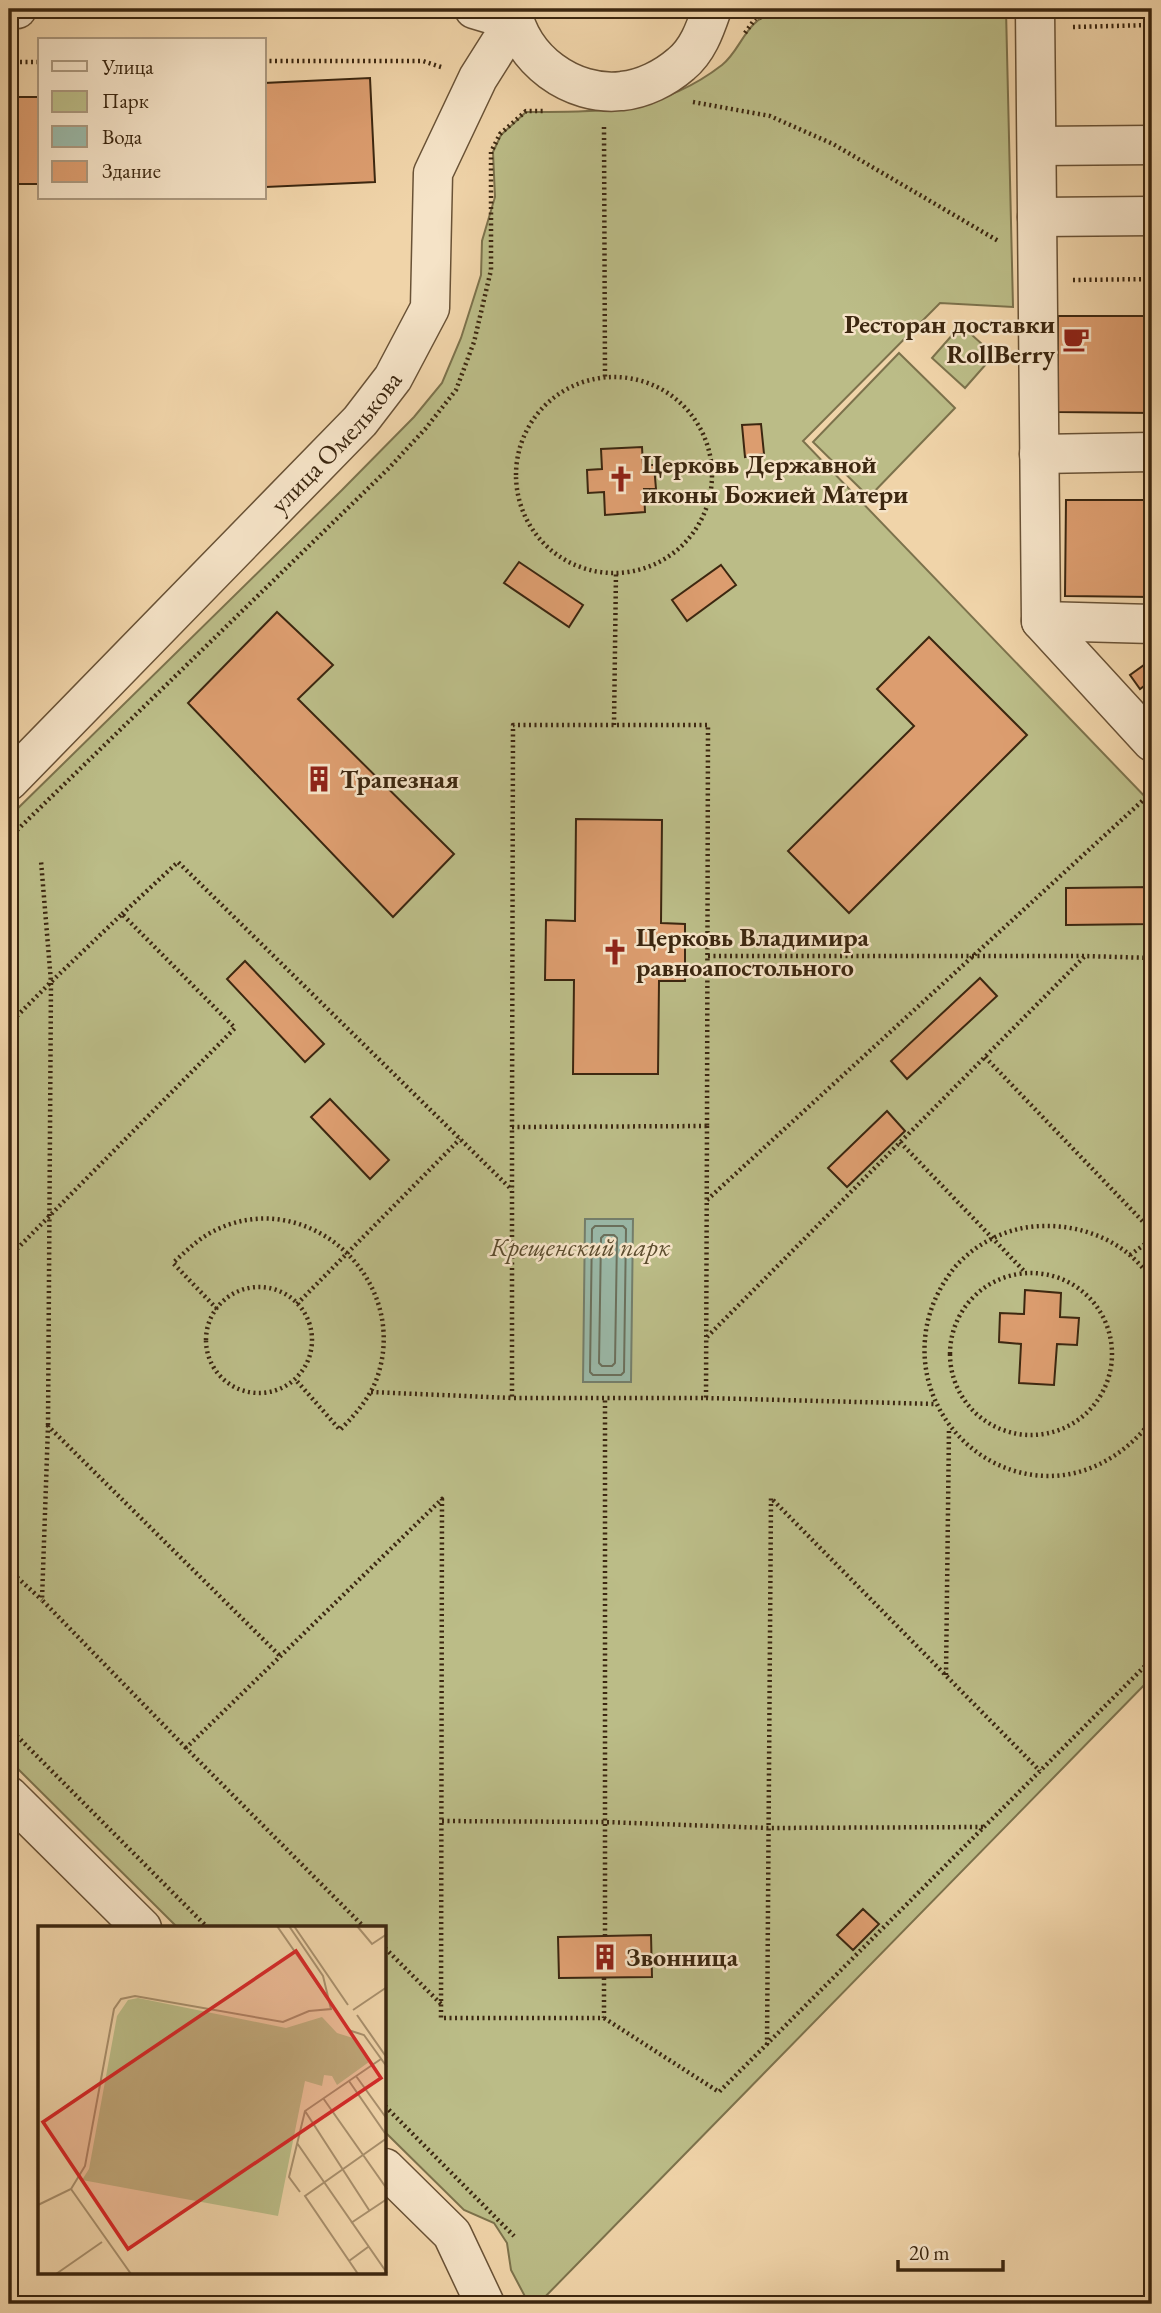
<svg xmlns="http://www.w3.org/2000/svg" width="1161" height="2313" font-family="'EB Garamond',serif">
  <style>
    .green { fill: #bbbc87; stroke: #7c724c; stroke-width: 2 }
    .water { fill: #9ab8a7; stroke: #747e6b; stroke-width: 2 }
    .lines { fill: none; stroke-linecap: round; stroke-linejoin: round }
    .shore { stroke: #6b705c; stroke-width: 2 }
    .building { fill: #dc9d6f; stroke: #3c2710; stroke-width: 2 }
    .minor-casing { stroke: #695236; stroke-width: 41 }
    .path { stroke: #3c2710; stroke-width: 4.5; stroke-dasharray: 2 3.5; stroke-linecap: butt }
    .minor { stroke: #f5e3c7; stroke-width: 38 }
    .labels { text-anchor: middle; stroke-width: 5; stroke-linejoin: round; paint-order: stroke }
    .poi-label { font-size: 26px; font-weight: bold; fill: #3c2710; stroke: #f5e3c7; text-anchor: start }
    .street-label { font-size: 26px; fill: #3c2710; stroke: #f5e3c7 }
    .park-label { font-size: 26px; font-style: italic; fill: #5c4c2e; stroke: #f5e3c7 }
    .inset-road { fill: none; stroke: #a88f6c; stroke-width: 2 }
    .view { fill: #d62828; fill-opacity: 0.15; stroke: #d62828; stroke-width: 3.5 }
    .inset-edge { fill: none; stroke: #3c2710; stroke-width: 3.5 }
  </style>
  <rect width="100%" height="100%" fill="#f0d4a9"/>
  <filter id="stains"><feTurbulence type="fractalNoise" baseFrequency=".00286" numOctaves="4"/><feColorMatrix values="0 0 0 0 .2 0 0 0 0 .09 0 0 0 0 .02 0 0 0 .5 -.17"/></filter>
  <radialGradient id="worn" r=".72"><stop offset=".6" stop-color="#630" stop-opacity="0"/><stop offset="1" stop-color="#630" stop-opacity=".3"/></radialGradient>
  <path class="green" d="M790,9L1006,10L1013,307L940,303L803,441L1152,804V1677L538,2304H529L511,2270L507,2243L494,2223L464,2210L385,2132V1928H178L9,1760V817L342,490L414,417L442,383L461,338L481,275L482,241L495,197L493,152L501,135L526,112C601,112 660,113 722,65C736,54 742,35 755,23C762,15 779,12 790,9Z
    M961,325L994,355L965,388L932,358Z
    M899,353L955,408L869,497L813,442Z"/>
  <path class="water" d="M585,1219H633L631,1382H583Z"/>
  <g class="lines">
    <path class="shore" d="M595,1226H623L626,1229L624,1372L621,1375H593L590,1372L592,1229Z
      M604,1235H614L617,1238L615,1363L612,1366H602L599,1363L601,1238Z"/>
  </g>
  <path class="building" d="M370,78L375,182L266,187L264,83Z
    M14,97H40V184H14Z
    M1058,316H1152V413L1058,412Z
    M761,424L764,454L745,457L742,425Z
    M642,447L643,465H654L656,489H644L645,512L605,515L604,492L588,493L587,470L602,469L601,449Z
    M1066,500H1152V597L1065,596Z
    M519,562L583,605L569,627L504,583Z
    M721,565L736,585L687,621L672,600Z
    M277,612L333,665L298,699L454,854L393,917L188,703Z
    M929,637L1027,735L849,913L788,851L914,726L877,689Z
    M1151,660L1152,680L1140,689L1130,675Z
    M576,819L662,820L661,923L685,924V981H659L658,1074H573L574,980H545L546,920L575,921Z
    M1152,887V924L1066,925V888Z
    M245,961L324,1044L305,1062L227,979Z
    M980,978L997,996L907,1079L891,1061Z
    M330,1099L389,1160L370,1179L311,1117Z
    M887,1111L905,1131L847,1187L828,1168Z
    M1025,1290L1061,1293L1060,1317L1079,1318L1077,1345L1057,1344L1054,1385L1019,1383L1021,1344L999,1342L1000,1313L1024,1314Z
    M863,1909L879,1924L853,1950L837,1935Z
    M651,1935L652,1977L559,1978L558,1937Z"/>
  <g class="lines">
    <g class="minor-casing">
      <g id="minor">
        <path d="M9,9H17"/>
        <path d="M512,9C520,59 572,97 622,91C643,89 665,78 681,64C698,50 705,29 712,9"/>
        <path d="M1035,9L1041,621L1152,742"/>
        <path d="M1037,146L1152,145"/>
        <path d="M1037,217L1152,216"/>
        <path d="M1039,454L1152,452"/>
        <path d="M1041,621L1152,624"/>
        <path id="s1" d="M9,781L360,421L393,378L430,308L433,173L478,78L514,21L474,9"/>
        <path d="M9,1796L142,1928"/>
        <path d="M385,2168L452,2234L485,2304"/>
      </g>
    </g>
    <path class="path" d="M1073,27L1152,25
      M745,33L755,19L785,9
      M264,61H423L444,68
      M9,62H40
      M693,102L770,116L833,144L1000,242
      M604,127L605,377
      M1073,280L1152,279
      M516 475a98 98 0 1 1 196 0a98 98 0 1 1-196 0Z
      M614,725L616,572
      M9,838L389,468L426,428L456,390L474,342L491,270V152L500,134L526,111H543
      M122,914L178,862L512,1190
      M708,956H1084
      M9,1024L51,982L48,1426
      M985,1057L1152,1231
      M707,1126L706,1398H512V1127Z
      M512,1127L513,725H708L707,1126
      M900,1142L1025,1272
      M707,1200L1152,792
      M1130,1255L1152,1239
      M9,1257L235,1028L122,914L51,982L41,861
      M950 1354a81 81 0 1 1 162 0a81 81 0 1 1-162 0Z
      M1152,1281C1130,1244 1086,1225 1044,1226C1010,1226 977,1242 955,1267C938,1288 927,1313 925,1339C918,1417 986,1485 1064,1475C1100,1470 1131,1448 1152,1420
      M206 1340a53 53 0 1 1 106 0a53 53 0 1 1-106 0Z
      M297,1304L460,1139
      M217,1309L173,1263C185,1252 196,1241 210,1233C300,1183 405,1271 380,1368C374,1393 358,1412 340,1430L295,1379
      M707,1337L1085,956L1152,958
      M371,1392L512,1398
      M706,1398L935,1404
      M9,1570L42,1600
      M946,1675L949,1428
      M9,1728L208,1928
      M186,1748L42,1600L48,1426L280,1656
      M442,1821L605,1822L768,1828L983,1827
      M365,1928L186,1748L442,1499L441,2018H604V1978
      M605,1936V1398
      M385,1948L441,2004
      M604,2018L719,2092L1152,1659
      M767,2045L771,1498L1040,1771
      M385,2106L514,2236"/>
    <use href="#minor" class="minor"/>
  </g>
  <defs>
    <g id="cafe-bare" transform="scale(2.1)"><path d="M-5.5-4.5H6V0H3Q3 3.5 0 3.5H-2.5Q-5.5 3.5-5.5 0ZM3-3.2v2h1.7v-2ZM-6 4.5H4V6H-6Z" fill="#8f2418" stroke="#f5e3c7" stroke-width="2.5" paint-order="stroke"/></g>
    <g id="church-bare" transform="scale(2.1)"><path d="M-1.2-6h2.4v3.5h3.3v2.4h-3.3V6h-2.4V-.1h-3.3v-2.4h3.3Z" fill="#8f2418" stroke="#f5e3c7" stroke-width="2.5" paint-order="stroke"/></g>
    <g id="building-bare" transform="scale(2.1)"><path d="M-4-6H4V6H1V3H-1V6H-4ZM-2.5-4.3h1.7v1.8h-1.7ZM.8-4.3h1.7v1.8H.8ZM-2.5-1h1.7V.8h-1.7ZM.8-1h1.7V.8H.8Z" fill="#8f2418" stroke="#f5e3c7" stroke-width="2.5" paint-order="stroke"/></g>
  </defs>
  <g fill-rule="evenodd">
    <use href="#cafe-bare" x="1076" y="339"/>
    <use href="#church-bare" x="621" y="479"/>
    <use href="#building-bare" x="319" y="779"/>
    <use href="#church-bare" x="615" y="952"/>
    <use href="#building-bare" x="605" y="1957"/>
  </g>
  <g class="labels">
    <g class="poi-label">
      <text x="1055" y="333" text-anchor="end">Ресторан доставки<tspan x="1055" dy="30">RollBerry</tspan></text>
      <text x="642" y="473">Церковь Державной<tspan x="642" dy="30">иконы Божией Матери</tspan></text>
      <text x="340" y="788">Трапезная</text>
      <text x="636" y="946">Церковь Владимира<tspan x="636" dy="30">равноапостольного</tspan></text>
      <text x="626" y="1966">Звонница</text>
    </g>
    <g class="street-label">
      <text dy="9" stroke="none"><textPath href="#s1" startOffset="471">улица Омелькова</textPath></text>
    </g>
    <g class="park-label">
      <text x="580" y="1256">Крещенский парк</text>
    </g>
  </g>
  <g transform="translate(38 1926)">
    <rect width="348" height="348" fill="#f0d4a9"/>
    <path d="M100,72L248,102L284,91L299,107L315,112L331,136L299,159L294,150L286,149L284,160L267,155L240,290L44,254L51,243L79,90L90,74Z" fill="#bbbc87"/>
    <path class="inset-road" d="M239,0L289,72M256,0L310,79M319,0L334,18L349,8M315,84L349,61M319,89L349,132M310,104L326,109L349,141M318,150L349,193M311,155L349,210M285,172L349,263M267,185L331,284M259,217L349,347M33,263L93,348M262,266L251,251L267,185L343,133M0,279L33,263L47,240L76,83L83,73L97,70L245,96L271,85L293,83L285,50L251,0M313,297L349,273M311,335L330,321M18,348L64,316M320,348L267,270L349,212"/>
    <path class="view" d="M258,25L343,152L90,323L5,196Z"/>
    <rect width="348" height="348" class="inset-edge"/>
  </g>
  <rect width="1161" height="2313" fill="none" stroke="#f0d4a9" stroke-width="35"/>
  <rect x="10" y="10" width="1140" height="2292" fill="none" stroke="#3c2710" stroke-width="3.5"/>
  <rect x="18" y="18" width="1126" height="2278" fill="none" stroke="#3c2710" stroke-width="2"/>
  <rect x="38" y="38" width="228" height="161" fill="#f5e3c7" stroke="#ab987e" stroke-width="2"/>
  <rect x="52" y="61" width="35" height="10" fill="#f5e3c7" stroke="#ab987e" stroke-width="2"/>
  <text x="102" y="74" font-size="21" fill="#3c2710">Улица</text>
  <rect x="52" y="91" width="35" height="21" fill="#bbbc87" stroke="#ab987e" stroke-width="2"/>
  <text x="102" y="108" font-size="21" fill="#3c2710">Парк</text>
  <rect x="52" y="126" width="35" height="21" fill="#9ab8a7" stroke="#ab987e" stroke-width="2"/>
  <text x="102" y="144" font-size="21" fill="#3c2710">Вода</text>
  <rect x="52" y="161" width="35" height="21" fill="#dc9d6f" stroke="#ab987e" stroke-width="2"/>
  <text x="102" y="178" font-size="21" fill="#3c2710">Здание</text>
  <path d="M898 2260v10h105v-10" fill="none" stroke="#3c2710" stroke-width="3.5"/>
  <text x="909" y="2260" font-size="21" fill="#3c2710" stroke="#f5e3c7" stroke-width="5" paint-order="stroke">20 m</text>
  <rect width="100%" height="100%" filter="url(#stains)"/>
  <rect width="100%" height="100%" fill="url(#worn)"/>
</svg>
